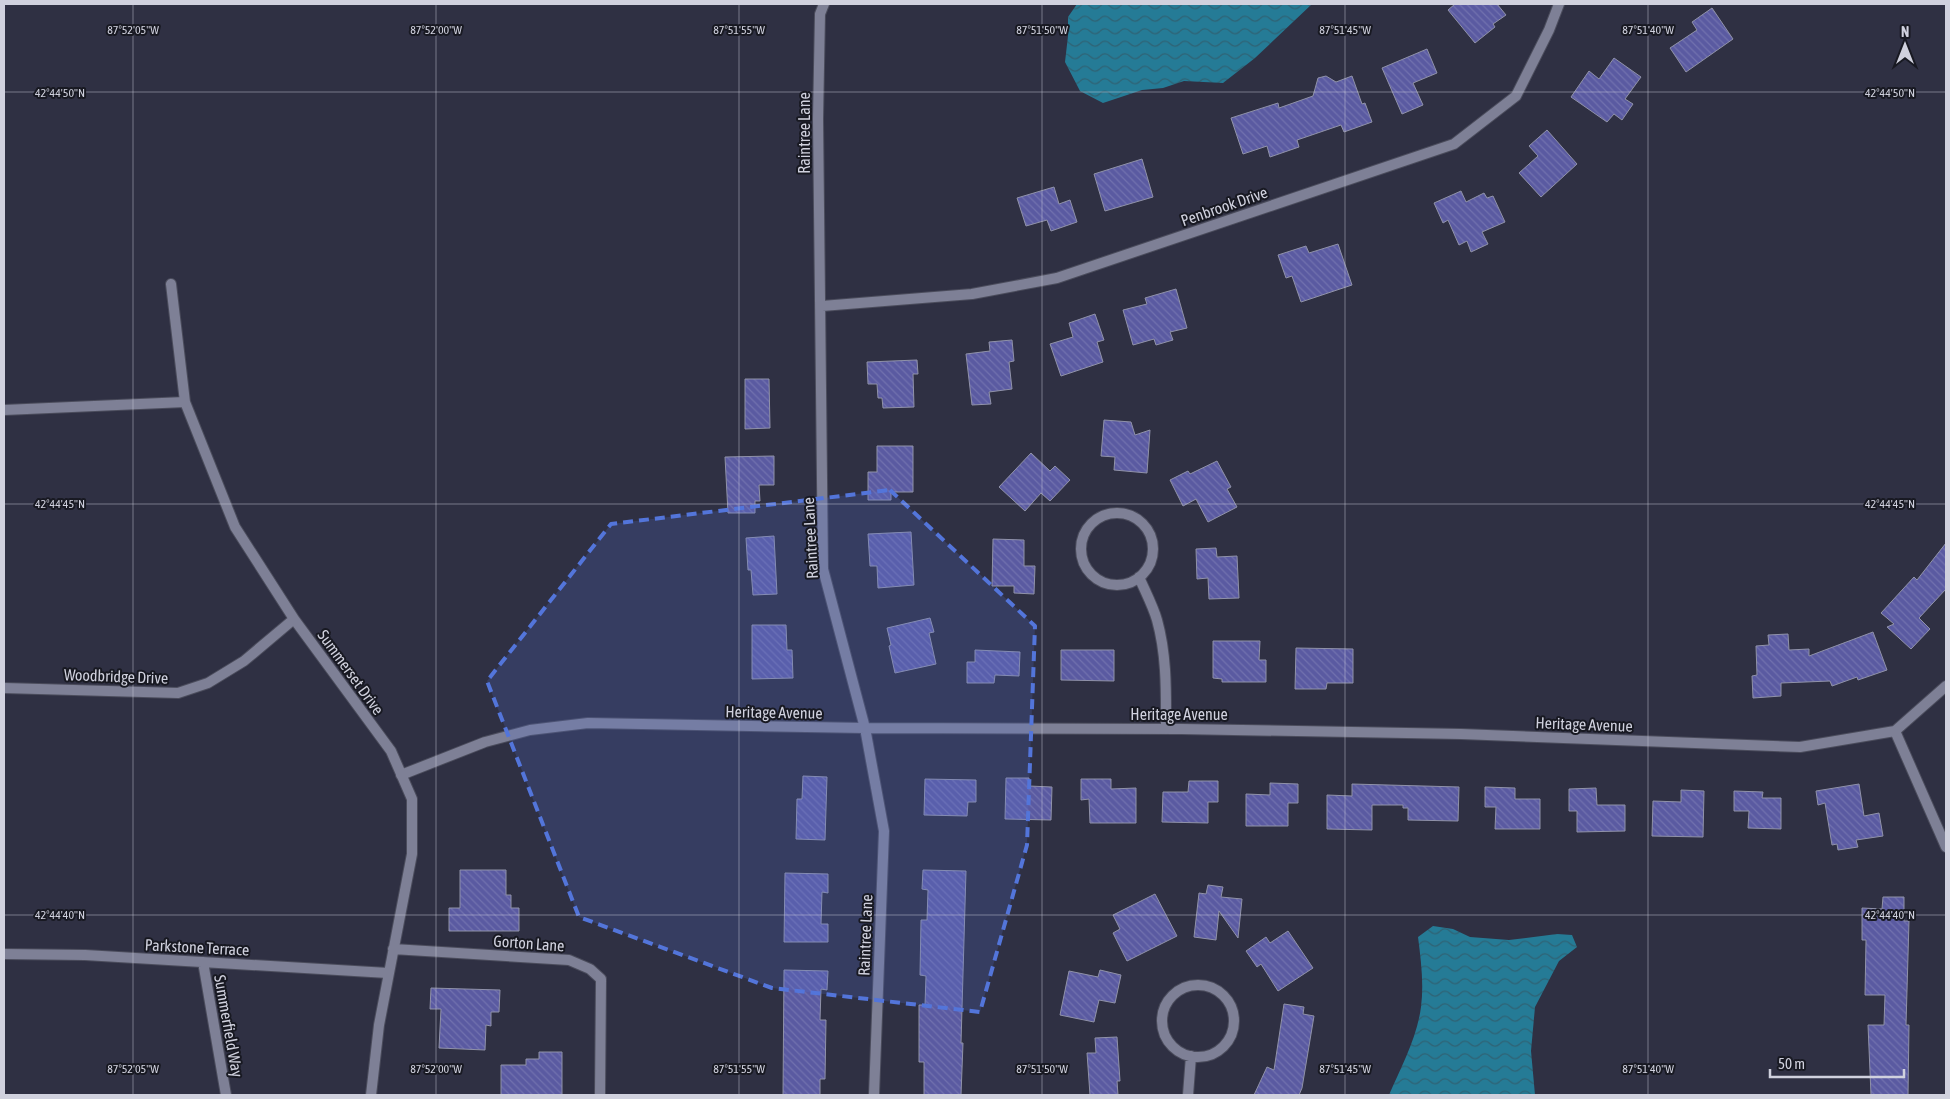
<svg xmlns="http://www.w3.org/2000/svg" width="1950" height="1099" font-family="'Asap Condensed',sans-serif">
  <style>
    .water { fill: url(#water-waves) }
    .building { fill: url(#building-back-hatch); stroke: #9092a9 }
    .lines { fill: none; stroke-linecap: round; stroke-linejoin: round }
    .street-casing { stroke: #4b4c5c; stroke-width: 12 }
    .street { stroke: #7e8096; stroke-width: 10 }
    .marked { fill: #5375da; fill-opacity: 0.2; stroke: #5375da; stroke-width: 4; stroke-dasharray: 10 6; stroke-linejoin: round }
    .ticks { fill: none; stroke: #d0d1de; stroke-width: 1; stroke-opacity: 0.45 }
    .labels { text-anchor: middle; stroke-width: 4; stroke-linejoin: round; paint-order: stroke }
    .street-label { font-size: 16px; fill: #d0d1de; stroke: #181922 }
    .ticks-label { font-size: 12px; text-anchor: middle; fill: #d0d1de; stroke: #181922; stroke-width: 4; stroke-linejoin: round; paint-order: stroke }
  </style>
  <defs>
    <pattern id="water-waves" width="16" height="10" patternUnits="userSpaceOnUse" patternTransform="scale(1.25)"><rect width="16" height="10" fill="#257b96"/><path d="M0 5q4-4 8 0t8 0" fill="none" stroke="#2f6375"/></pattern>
    <pattern id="building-back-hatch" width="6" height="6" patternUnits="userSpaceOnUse" patternTransform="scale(1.25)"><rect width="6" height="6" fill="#5a5aa1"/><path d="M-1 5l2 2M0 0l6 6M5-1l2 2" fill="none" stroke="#7171ae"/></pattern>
  </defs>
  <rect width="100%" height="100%" fill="#2f3043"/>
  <path class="water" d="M1077,4H1312L1255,58L1223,83L1184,81L1163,88L1142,90L1103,103L1080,91L1065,62L1068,36V17Z
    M1433,926L1453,929L1470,937L1509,940L1557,934L1572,935L1577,947L1559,961L1535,1007L1531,1051L1535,1095H1389C1401,1067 1417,1038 1421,1007C1424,984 1421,960 1418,937Z"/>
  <path class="building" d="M1455,4H1497L1506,15L1493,24L1495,27L1475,43L1448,10Z
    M1712,8L1733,39L1686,72L1670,48L1697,30L1692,22Z
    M1427,49L1437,73L1413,83L1423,105L1402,114L1382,68Z
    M1614,58L1641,77L1625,99L1633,104L1622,120L1614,114L1607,122L1571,97L1589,71L1599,79Z
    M1326,76L1336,82L1352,76L1362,104L1365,103L1372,122L1344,132L1341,125L1297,140L1299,147L1270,157L1267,146L1243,154L1231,118L1278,103L1279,108L1313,96L1318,78Z
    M1547,130L1577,164L1541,197L1519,173L1538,156L1529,146Z
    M1142,159L1153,197L1105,211L1094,174Z
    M1054,187L1059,204L1070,200L1077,222L1051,231L1047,220L1026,226L1017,198Z
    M1461,191L1466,202L1484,193L1487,198L1493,196L1505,222L1482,232L1488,244L1471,252L1467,241L1459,245L1448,220L1443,223L1434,203Z
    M1338,244L1352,285L1301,302L1292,276L1286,278L1278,255L1306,246L1309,253Z
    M1176,289L1187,328L1170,332L1173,340L1156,345L1154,339L1133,345L1123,310L1147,304L1145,298Z
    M1095,314L1104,340L1097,342L1103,362L1061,376L1050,344L1073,337L1069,323Z
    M1012,340L1014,361L1009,362L1012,389L989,392L991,404L972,405L966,354L990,351L989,342Z
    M917,360L918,374H913L914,407L883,408L882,398H878L877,384H868L867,362Z
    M745,379H769L770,428L745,429Z
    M1104,420L1131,422L1135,435L1150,430L1147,473L1114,470L1115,457L1101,456Z
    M877,446H913V492H891V500H868V472H877Z
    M1031,453L1050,471L1055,466L1070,480L1050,501L1041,493L1025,511L999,487Z
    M774,456V485H759L760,501H755V513H728L725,457Z
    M1217,461L1231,487L1227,489L1237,507L1208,522L1196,499L1183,506L1170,480L1188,471L1190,474Z
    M911,532L914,585L878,588L877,566H870L868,534Z
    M774,536L777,594L753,595L751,570H748L746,538Z
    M993,539L1024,540V566H1035L1034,594L1014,593V586H992Z
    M1946,543V589L1919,618L1930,629L1911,649L1887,627L1894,624L1881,613L1914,577L1917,580Z
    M1216,548L1217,557L1237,556L1239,598L1209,599L1208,578L1197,579L1196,549Z
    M930,618L934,632L929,633L936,664L895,673L889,646L891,645L887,628Z
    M752,625H786L787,650H792L793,678L752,679Z
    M1873,632L1887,670L1858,680L1857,677L1832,686L1830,681L1781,683V696L1753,698L1752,676L1757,675L1756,646L1769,645L1768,635L1788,634L1789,650L1809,649V656Z
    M1213,641H1260L1259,660H1266V682H1222V679L1213,678Z
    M1296,648L1353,649V683H1327L1326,689H1295Z
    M975,650L1020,652L1019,676L995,675L994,683H967V662H975Z
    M1061,650H1114V681L1061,680Z
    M803,776L827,777L825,840L796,839L797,799H802Z
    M1006,778H1029V786L1052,787L1051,820L1005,819Z
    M925,779L976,780V802H968L967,816L924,815Z
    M1081,779H1111V789L1136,788V823H1090L1089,799L1081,800Z
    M1189,781H1218V802H1208V823L1162,822L1163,792H1188Z
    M1270,783L1298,784V803H1288V826H1246V794L1270,795Z
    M1352,784L1459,787L1458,821L1408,820V808H1403V805H1372V830L1327,829V795L1352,796Z
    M1859,784L1864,816L1879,813L1883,836L1856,840L1858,847L1838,850L1837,844L1832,845L1825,803L1818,805L1816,791Z
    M1485,787L1515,788V799H1540V829H1495L1496,807H1485Z
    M1596,788L1597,805H1625V831L1577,832V811H1569V789Z
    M1681,790L1704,791L1703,837L1652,836L1653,801L1681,802Z
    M1734,791L1763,792L1762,798H1781V829L1748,828L1749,811H1734Z
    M460,870H506V895H511V908H519V931H449V908H460Z
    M923,870L966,871L961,1043H963L961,1095H924V1062H919V1005H925L926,976L920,975L921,920H927L928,890L922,889Z
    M785,873L828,874V893L822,892L821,924H828V942H784Z
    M1208,885L1223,887L1221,897L1242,899L1238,938L1219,911L1216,940L1194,937L1199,893L1206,894Z
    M1155,894L1177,936L1127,961L1113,933L1120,929L1113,915Z
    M1883,897H1904V921H1909L1906,1025H1909L1908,1095H1871L1868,1025H1884L1885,995H1865L1866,940H1862V908L1882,909Z
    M1288,931L1313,968L1278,991L1261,964L1257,967L1246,951L1266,937L1270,943Z
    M784,970L828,971L827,990L821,989L820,1020H826L825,1079H820V1095H783Z
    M1100,970L1121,975L1115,1003L1099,1000L1094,1022L1060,1015L1069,971L1098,977Z
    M431,988L500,990L499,1012H491V1026L486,1025L485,1050L439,1048L441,1009H430Z
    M1284,1004L1304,1007L1303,1014L1314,1016L1302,1088L1299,1095H1254L1267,1067L1274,1070Z
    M1117,1037L1120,1081H1117L1118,1095H1090L1087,1053H1096L1095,1038Z
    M539,1052H562V1095H501V1065H526V1059H539Z"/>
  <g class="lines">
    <g class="street-casing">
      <path id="street" d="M824,4L820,14L818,119L823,569L865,728L884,831L874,1095
        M171,284L185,402L235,527L294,619L391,751L412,799V854L379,1025L371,1095
        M822,306L972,294L1057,278L1454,144L1516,96L1549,30L1559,4
        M4,410L185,402
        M1081 549a36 36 0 1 1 72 0a36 36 0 1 1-72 0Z
        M1139,577C1145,591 1153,606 1157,620C1167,656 1166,692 1166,729
        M4,688L178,693L208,683L244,661L294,619
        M1895,731L1946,847
        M401,775L485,742L530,730L588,723L865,728L1181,729L1461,734L1800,747L1895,731L1946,686
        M393,949L569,960L590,969L601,979L600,1095
        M4,954L85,955L388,973
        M203,962L226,1095
        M1162 1021a36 36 0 1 1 72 0a36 36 0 1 1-72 0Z
        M1188,1095L1191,1056"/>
    </g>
    <use href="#street" class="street"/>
  </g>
  <path class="marked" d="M890,490L1035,626L1027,845L980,1012L772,988L579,917L487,681L611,524Z"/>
  <path class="ticks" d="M133,4V1095M436,4V1095M739,4V1095M1042,4V1095M1345,4V1095M1648,4V1095M4,92H1946M4,504H1946M4,915H1946"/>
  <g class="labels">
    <g class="street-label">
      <text transform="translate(804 133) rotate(-90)" y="6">Raintree Lane</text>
      <text transform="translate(1224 206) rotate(-19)" y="6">Penbrook Drive</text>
      <text transform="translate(810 538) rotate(-93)" y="6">Raintree Lane</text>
      <text transform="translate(351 672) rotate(54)" y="6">Summerset Drive</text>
      <text transform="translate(116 676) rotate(2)" y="6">Woodbridge Drive</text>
      <text transform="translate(774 712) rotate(1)" y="6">Heritage Avenue</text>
      <text x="1179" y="720">Heritage Avenue</text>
      <text transform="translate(1584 724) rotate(2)" y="6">Heritage Avenue</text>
      <text transform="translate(865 935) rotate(-88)" y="6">Raintree Lane</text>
      <text transform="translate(529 943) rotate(4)" y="6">Gorton Lane</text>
      <text transform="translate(197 947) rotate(3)" y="6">Parkstone Terrace</text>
      <text transform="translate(229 1026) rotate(80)" y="6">Summerfield Way</text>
    </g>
  </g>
  <g class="ticks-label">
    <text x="133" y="34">87°52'05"W</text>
    <text x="436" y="34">87°52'00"W</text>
    <text x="739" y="34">87°51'55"W</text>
    <text x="1042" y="34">87°51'50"W</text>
    <text x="1345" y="34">87°51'45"W</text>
    <text x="1648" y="34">87°51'40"W</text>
    <text x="60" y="97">42°44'50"N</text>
    <text x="1890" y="97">42°44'50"N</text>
    <text x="60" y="508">42°44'45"N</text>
    <text x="1890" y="508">42°44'45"N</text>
    <text x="60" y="919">42°44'40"N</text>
    <text x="1890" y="919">42°44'40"N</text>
    <text x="133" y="1073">87°52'05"W</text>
    <text x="436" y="1073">87°52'00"W</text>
    <text x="739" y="1073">87°51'55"W</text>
    <text x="1042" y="1073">87°51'50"W</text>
    <text x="1345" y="1073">87°51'45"W</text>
    <text x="1648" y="1073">87°51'40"W</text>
  </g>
  <rect width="1950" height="1099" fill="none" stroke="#d0d1de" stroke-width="10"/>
  <g transform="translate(1905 45)" stroke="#181922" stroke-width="4" paint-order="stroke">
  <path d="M0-4L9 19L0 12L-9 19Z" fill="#d0d1de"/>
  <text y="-8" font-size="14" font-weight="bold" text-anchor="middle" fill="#d0d1de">N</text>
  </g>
  <path d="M1770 1069v8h134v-8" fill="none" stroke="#d0d1de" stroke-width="2.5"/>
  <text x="1778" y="1069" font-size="15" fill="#d0d1de" stroke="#181922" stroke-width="4" paint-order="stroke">50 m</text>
</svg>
